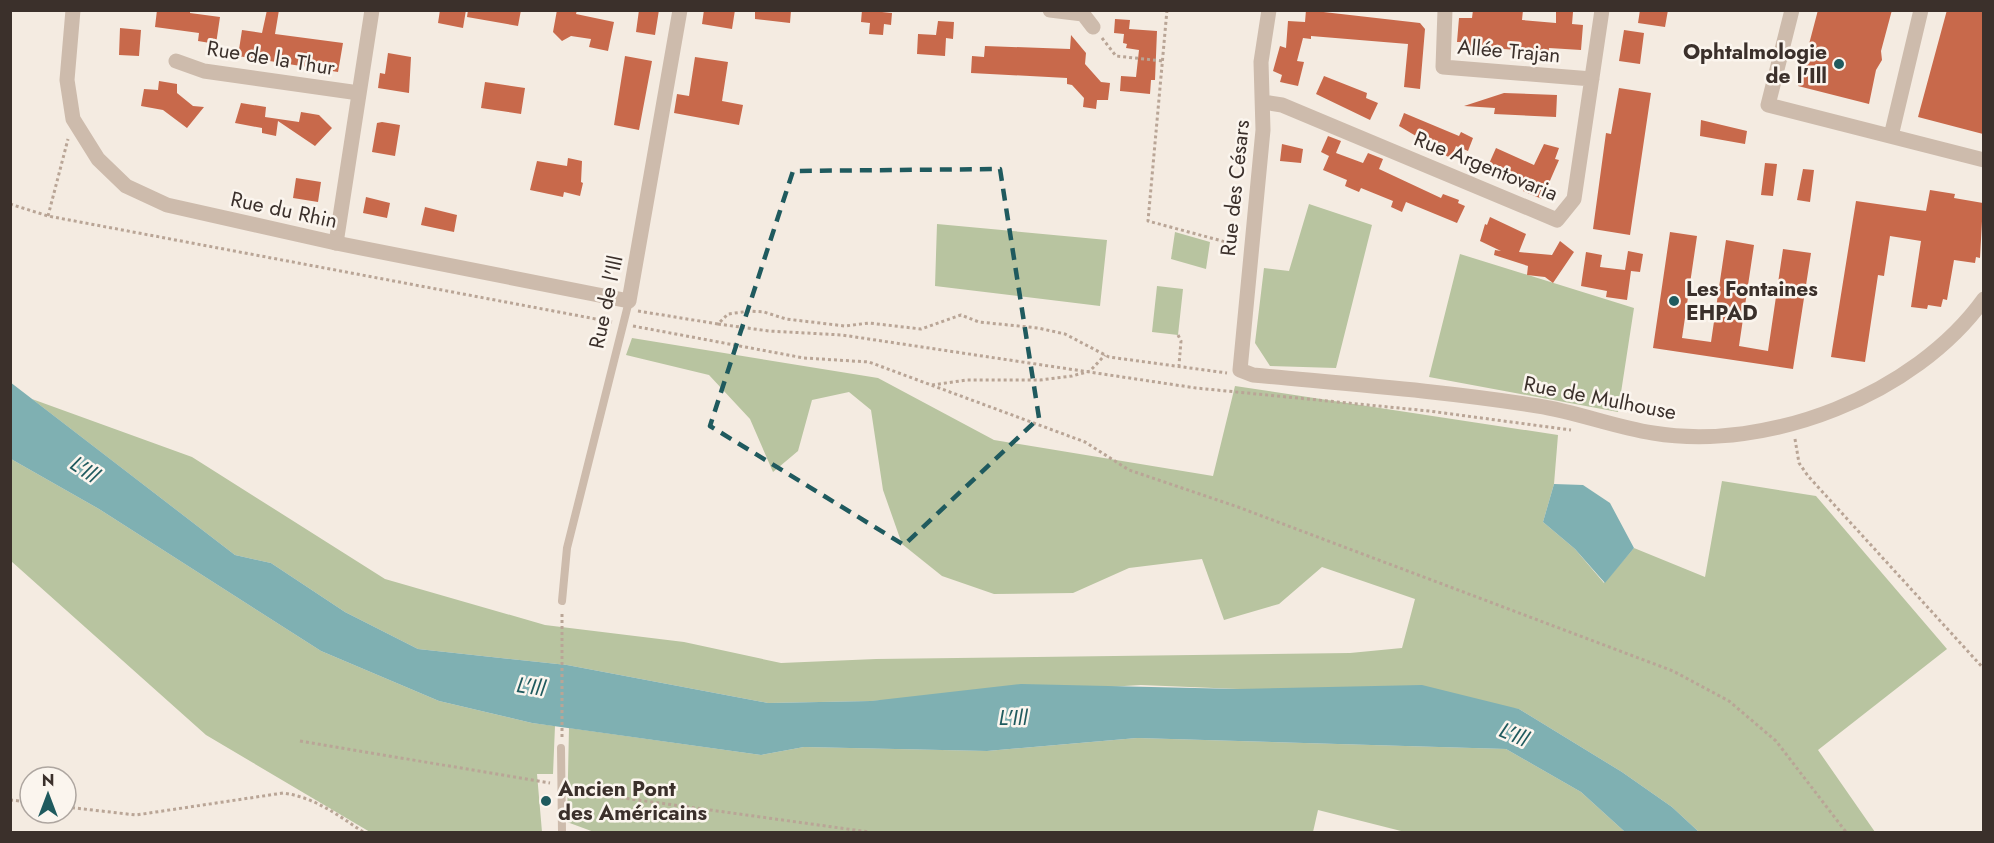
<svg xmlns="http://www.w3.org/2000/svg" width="1994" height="843" font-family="Jost,sans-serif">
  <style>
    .green { fill: #b8c4a0 }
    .water { fill: #7fb0b2 }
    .building { fill: #c8694b }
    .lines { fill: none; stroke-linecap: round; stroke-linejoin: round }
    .path { stroke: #b9a596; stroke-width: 3; stroke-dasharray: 3 3; stroke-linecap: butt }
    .service { stroke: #cdbbac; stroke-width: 8 }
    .minor { stroke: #cdbbac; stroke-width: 15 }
    .tertiary { stroke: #cdbbac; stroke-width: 15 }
    .marked { fill: none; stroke: #1f5a5e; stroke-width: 4.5; stroke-dasharray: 12 8; stroke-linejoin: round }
    .poi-dot { fill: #1f5a5e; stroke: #fbf5ee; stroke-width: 2 }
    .labels { text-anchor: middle; stroke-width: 5; stroke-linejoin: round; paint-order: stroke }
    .street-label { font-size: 21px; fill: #3b302b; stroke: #fbf5ee }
    .poi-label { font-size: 21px; font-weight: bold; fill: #3b302b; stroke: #fbf5ee; text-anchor: start }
    .water-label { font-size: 22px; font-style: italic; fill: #1f5a5e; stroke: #fbf5ee }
  </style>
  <rect width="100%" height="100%" fill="#f4ebe1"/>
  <path class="green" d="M1309,204L1372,225L1336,368L1270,366L1255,343L1264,268L1289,271Z
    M937,224L1107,240L1100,306L935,286Z
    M1175,232L1210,242L1206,269L1171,259Z
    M1460,254L1634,308L1618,412L1429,377Z
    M1157,286L1183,289L1178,335L1152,332Z
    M632,338L878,378L994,440L1213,476L1235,386L1558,435L1554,484L1543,522L1575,549L1604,583L1634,548L1705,577L1722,481L1816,496L1947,649L1818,750L1875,832H1699L1672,807L1622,772L1519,709L1238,689L1141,685L871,701L768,703L567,665L418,649L345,612L271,563L235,555L32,399L192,457L385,579L545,625L684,642L781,663L876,659L1350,653L1402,648L1415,599L1322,567L1279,604L1224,620L1202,559L1129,568L1073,593L994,594L942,576L902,544L883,490L871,410L849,392L812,400L798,451L773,472L750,419L709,375L626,355Z
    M11,459L99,509L321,651L439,701L532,723L555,726L553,774H537L542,832H370L206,735L11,561Z
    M569,728L761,755L804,747L987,751L1137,738L1506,749L1581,792L1625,832H1405L1318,810L1313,832H594L567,822Z"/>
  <path class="water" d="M10,382L235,555L271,563L345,612L418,649L567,665L768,703L871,701L1021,684L1238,689L1422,685L1519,709L1622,772L1672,807L1699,832H1625L1581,792L1506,749L1137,738L987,751L804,747L761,755L532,723L439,701L321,651L99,509L11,459Z
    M1554,484L1583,485L1610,503L1634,548L1605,583L1575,549L1543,522Z"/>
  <path class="building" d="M157,10H190V13L220,17L216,44L198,41L199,33L155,27Z
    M267,10H279L275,34L343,43L338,72L238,56L242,30L262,33Z
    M440,10H466L463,28L438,23Z
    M468,10H521L518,26L467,17Z
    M557,10H577L576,14L614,22L608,51L589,47L591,39L571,36L562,41L553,32Z
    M639,10H659L655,35L636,32Z
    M704,10H735L732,29L702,24Z
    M755,10H791L790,23L755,19Z
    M862,10L892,13L891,25L884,24L883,35L869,34L870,23L861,22Z
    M1306,10L1420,23L1425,29L1420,89L1404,87L1408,44L1311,36V39L1303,38L1297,61L1304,62L1298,86L1280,82L1282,75L1273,71L1280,46L1286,48L1288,21L1305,22Z
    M1473,10H1523L1522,20L1556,23V11L1573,12L1572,24L1583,25L1581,50L1549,48L1548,56L1531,55L1529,51L1478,47L1477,51L1461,50L1462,42H1457L1459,18H1472Z
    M1640,10H1668L1665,27L1638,23Z
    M1818,10H1892L1881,51L1882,60L1876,70L1869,104L1798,86Z
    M1947,10H1983V134L1918,117Z
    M1115,19L1130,20L1129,29L1157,31L1155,80H1151L1150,94L1120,91L1121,76L1136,77L1139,50L1126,48L1127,44L1123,43L1124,34L1114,33Z
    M938,21L954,22L953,39L946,38L945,56L917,54L918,34L936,35Z
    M120,28L141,30L139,56L119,55Z
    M1624,30L1644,33L1640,64L1619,61Z
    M1071,35L1086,53L1085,64L1101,82L1110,83L1108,100H1097L1096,109L1083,107L1084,98L1072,85L1067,84V78L971,73L972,56L984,57L985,46L1070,49Z
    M388,53L411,57L409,93L378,88L380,73L385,74Z
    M625,56L652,61L639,130L614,125Z
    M695,57L728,62L722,101L743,105L739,125L674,113L677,94L689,96Z
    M1324,76L1367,93L1366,98L1378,103L1370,120L1316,94Z
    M159,81L177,84V93L193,106L204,107L187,128L163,110L141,106L144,89L158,90Z
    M485,82L525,88L521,114L481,108Z
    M1619,88L1651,93L1630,235L1593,229L1606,133L1611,134Z
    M1504,93L1557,95L1556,117L1494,114L1495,108L1464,106Z
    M241,103L266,107L265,117L299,122L301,112L319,115L332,128L315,146L278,121L276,136L262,133V128L235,123Z
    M1404,113L1459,136L1461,132L1473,138L1468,151L1456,146L1451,158L1431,149L1433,146L1399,126Z
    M1701,120L1747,131L1745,144L1700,136Z
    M382,122L400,125L395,156L372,152L377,123Z
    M1328,136L1341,141L1336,153L1363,163L1368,153L1383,159L1379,169L1441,198L1443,194L1459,200L1458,203L1465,206L1457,223L1406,202L1402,212L1391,207L1393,201L1361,188L1359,192L1345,186L1347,180L1323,170L1329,156L1321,152Z
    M1282,144L1303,149L1301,163L1280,161Z
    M1544,144L1559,148L1555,159L1559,160L1542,199L1523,191L1527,183L1488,166L1496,148L1534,165Z
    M568,158L582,161L581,182L583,183L580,196L564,192L563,197L530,190L537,161L567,166Z
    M1765,163L1777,164L1773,196L1761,195Z
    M1803,169L1814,170L1810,202L1797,200Z
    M296,178L321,182L318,202L293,198Z
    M1930,190L1955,194L1954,198L1983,203L1980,258L1976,257L1975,263L1954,260L1947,300L1943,299L1941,307L1928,305L1927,309L1911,307L1921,241L1890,236L1884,276L1878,275L1865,362L1831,357L1856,201L1926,211Z
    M366,197L390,203L387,218L363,213Z
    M425,207L457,215L454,232L421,225Z
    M1490,217L1526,234L1519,252L1552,255L1560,241L1574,252L1553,283L1545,277L1527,275L1528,266L1494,255L1495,250L1501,251L1480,241L1485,224L1487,225Z
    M1670,232L1697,236L1682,338L1711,342L1726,240L1754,245L1739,346L1768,351L1783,249L1811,253L1793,369L1653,348Z
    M1628,251L1643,254L1640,272L1631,271L1627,300L1606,297L1607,291L1581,286L1586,252L1602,255L1600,267L1625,270Z"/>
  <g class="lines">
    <path class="path" d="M1167,10L1148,221L1237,245
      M1102,38L1116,56L1163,61
      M10,204L48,216L612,322
      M48,216L68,139
      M638,311L718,324L728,314L750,311L764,312L786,319L845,326L869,323L921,329L961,315L979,322L1038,328L1065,334L1109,357L1227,373
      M718,324L769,331L842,335L1196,388L1429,411L1571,430
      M633,326L804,358L869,362L1085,442L1129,470L1238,507L1673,671L1729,701L1776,741L1846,832
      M1178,335L1181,341L1179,365
      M932,385L967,380H1040L1072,376L1090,371L1105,355
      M1795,439L1799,463L1808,476L1984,669
      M562,737V612
      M300,741L550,783
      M573,791L869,832
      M10,800L30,802
      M66,807L136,815L283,793C314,797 338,815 363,832"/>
    <path class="service" d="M562,601L567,548L629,301
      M561,748L562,832"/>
    <path class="minor" d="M1050,10L1083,14L1093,27
      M1269,10L1261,62L1263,130L1240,370L1253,375C1348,384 1444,391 1538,406C1577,412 1614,427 1653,433C1768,452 1915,395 1984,299
      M1445,10L1443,67L1592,79
      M1792,10L1768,105L1984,160
      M176,61L204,71L359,93
      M1263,102L1282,105L1557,220L1574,199L1602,10
      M1891,136L1921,10
      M336,243L372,10"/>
    <path class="tertiary" d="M73,10L67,80L73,119L98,159L126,186L167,205L336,243L629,301L680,10"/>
  </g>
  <path class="marked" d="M1000,169L1039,418L904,545L710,426L793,171Z"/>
  <g class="poi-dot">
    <circle cx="1839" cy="64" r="6"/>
    <circle cx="1674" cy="301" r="6"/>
    <circle cx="546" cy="801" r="6"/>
  </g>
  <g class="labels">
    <g class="street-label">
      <text transform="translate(1509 51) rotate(5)" y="7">Allée Trajan</text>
      <text transform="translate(271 58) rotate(9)" y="7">Rue de la Thur</text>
      <text transform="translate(1486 166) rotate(22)" y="7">Rue Argentovaria</text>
      <text transform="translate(1235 188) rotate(-84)" y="7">Rue des Césars</text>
      <text transform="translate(284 210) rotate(12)" y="7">Rue du Rhin</text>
      <text transform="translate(606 302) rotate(-78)" y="7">Rue de l'Ill</text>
      <text transform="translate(1600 398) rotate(11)" y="7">Rue de Mulhouse</text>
    </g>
    <g class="poi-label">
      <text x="1827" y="59" text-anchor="end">Ophtalmologie<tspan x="1827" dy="24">de l'Ill</tspan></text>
      <text x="1686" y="296">Les Fontaines<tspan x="1686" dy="24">EHPAD</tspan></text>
      <text x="558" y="796">Ancien Pont<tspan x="558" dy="24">des Américains</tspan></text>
    </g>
    <g class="water-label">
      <text transform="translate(85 469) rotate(35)" y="8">L'Ill</text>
      <text transform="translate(531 686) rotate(9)" y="8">L'Ill</text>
      <text x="1013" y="725">L'Ill</text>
      <text transform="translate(1514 734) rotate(24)" y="8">L'Ill</text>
    </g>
  </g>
  <rect width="1994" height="843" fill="none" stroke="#3b302b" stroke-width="24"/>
  <g transform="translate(48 795)"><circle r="28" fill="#fbf5ee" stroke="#aea6a0" stroke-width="1.5"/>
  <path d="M0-4.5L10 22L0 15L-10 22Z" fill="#1f5a5e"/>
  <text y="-9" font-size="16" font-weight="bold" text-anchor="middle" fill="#3b302b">N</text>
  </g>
</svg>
